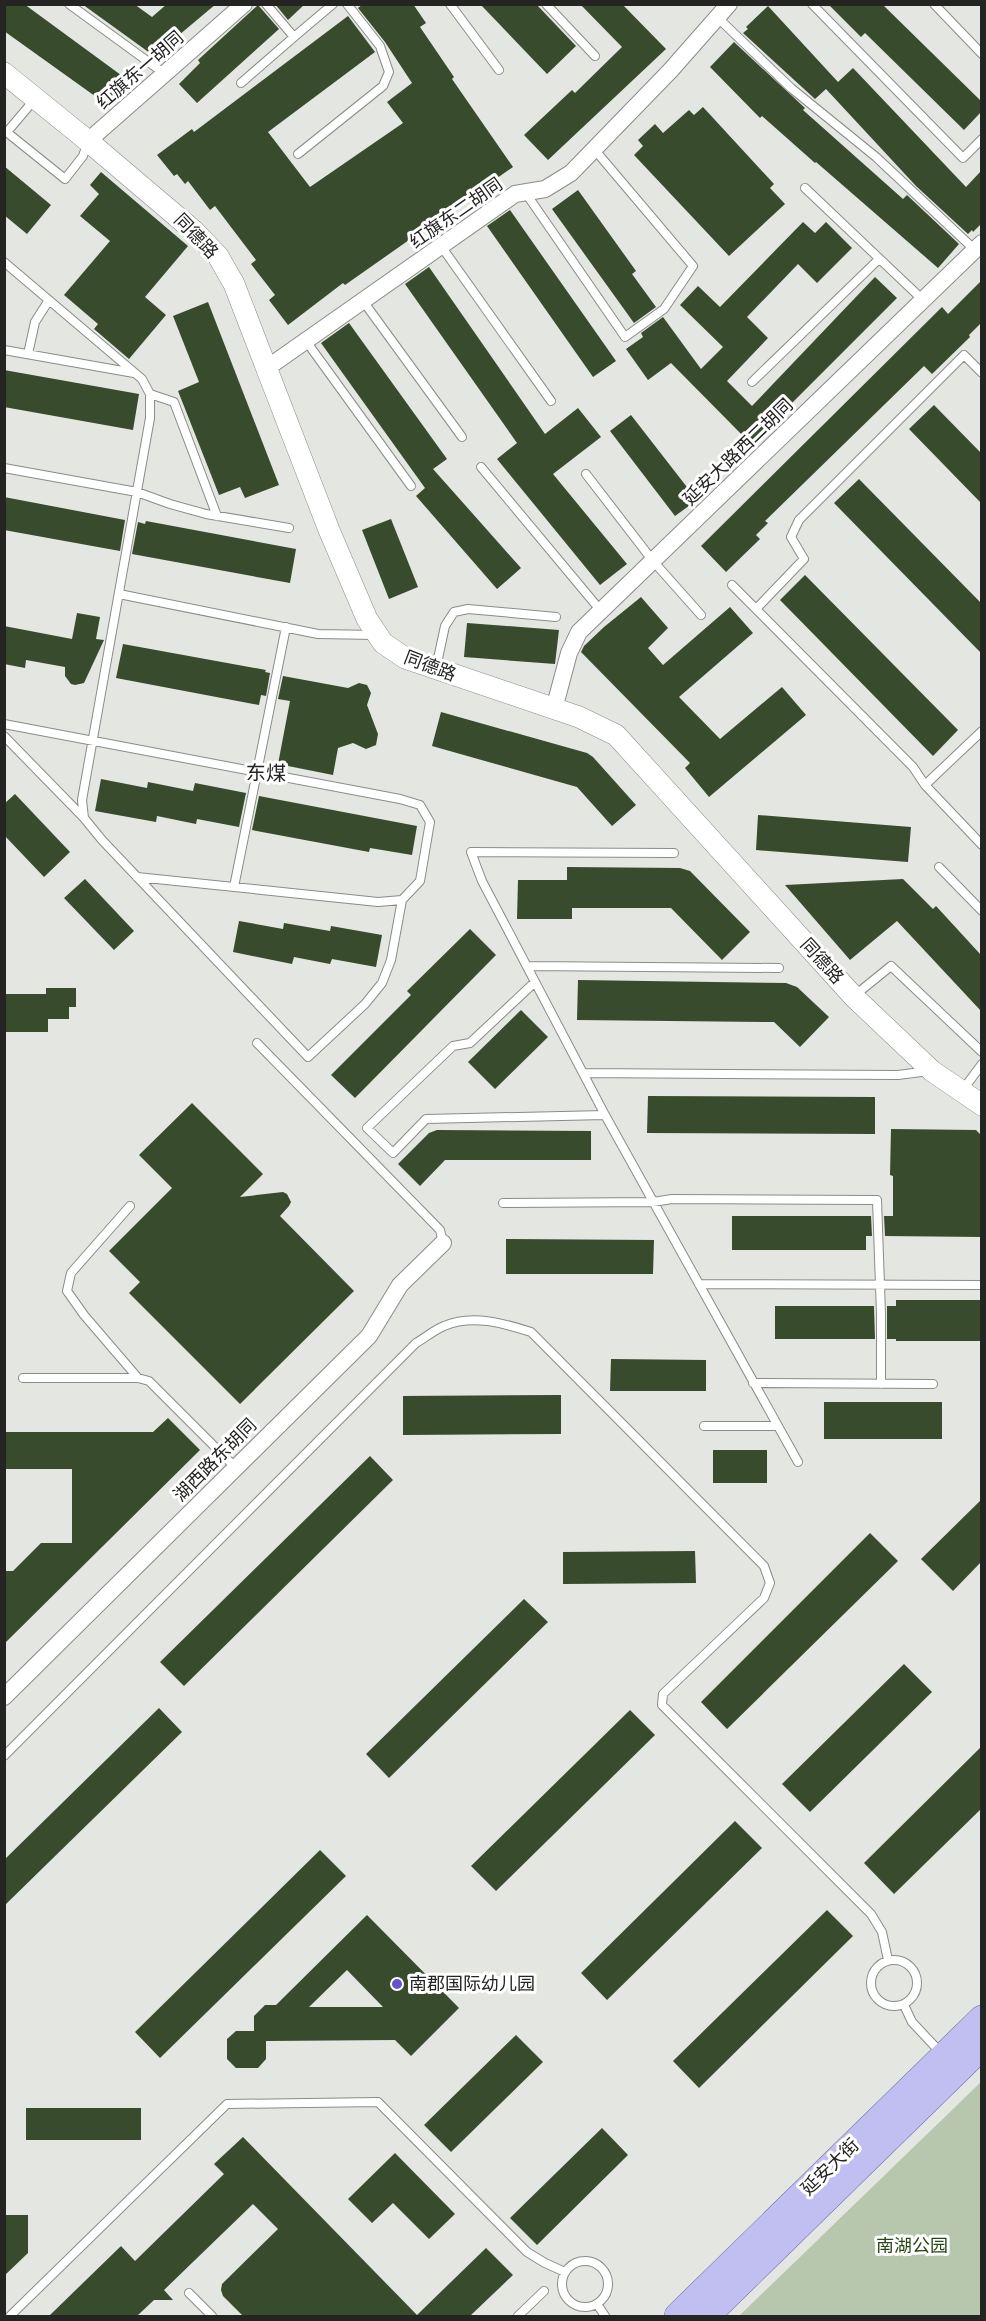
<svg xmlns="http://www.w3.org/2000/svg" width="986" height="2321" font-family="'Source Sans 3','Noto Sans SC',sans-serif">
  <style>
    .green { fill: #b6c7ad }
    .building { fill: #384b2d; fill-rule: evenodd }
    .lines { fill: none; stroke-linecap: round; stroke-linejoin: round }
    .service-casing { stroke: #898c88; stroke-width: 10 }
    .minor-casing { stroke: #898c88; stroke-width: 18 }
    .tertiary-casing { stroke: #898c88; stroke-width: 22 }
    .primary-casing { stroke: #6f6ca2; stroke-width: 28 }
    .service { stroke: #fff; stroke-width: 8 }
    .minor { stroke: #fff; stroke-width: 16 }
    .tertiary { stroke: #fff; stroke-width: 21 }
    .primary { stroke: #c1bef1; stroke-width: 27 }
    .poi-dot { fill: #6652cb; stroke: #fff; stroke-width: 2 }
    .labels { text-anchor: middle; stroke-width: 6; stroke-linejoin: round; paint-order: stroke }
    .street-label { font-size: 18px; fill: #242523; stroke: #fff }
    .poi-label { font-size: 18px; fill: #242523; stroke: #fff; text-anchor: start }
    .park-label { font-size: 18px; fill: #294715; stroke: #fff }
    .neighbourhood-label { font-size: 20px; fill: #242523; stroke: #fff }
  </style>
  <rect width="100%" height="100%" fill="#e3e6e1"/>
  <path class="green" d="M981,2082V2316H739Z"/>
  <path class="building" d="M4,4H24L125,78L106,104L4,31Z
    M82,4H134L152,17L167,4H216L154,56Z
    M275,4H305L288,20Z
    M363,4H413L426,23L420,27L454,77L452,79L513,167L345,285L343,283L288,325L269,300L275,295L251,264L256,260L215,206L210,210L188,181L185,184L177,174L174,176L157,155L192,129L194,132L348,16L375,52L268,132L310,187L403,123L387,102L412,83L385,42L358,8Z
    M480,4H536L576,46L547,74Z
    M580,4H622L666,49L548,160L524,135L572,90L575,93L622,47Z
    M828,4H882L981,101V112L964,130L865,33L861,37Z
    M258,5L279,29L197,103L179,84L200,63L198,60Z
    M768,6L838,82L853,68L966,187L981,171V224L973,232L972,230L968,234L916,186L826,89L815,99L743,33L748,29L746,27Z
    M734,42L805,108L803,110L903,199L907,195L959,244L938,268L816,162L815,163L762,116L760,118L710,67Z
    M703,107L774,184L770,188L785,204L729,256L634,155L643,146L638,140L655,124L663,133L689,110L694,115Z
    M4,166L51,205L27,234L4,215Z
    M101,172L188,246L145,297L166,315L129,359L94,329L98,324L64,295L110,241L80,216L99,194L90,185Z
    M578,190L636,271L632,274L656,307L634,323L552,209Z
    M510,210L616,361L593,377L487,226Z
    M803,222L815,233L826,222L852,248L817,283L798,264L747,317L768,338L727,381L752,406L875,277L897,298L751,444L671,363L648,380L626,349L643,337L641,333L663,317L701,369L723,347L680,305L698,286L720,307Z
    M429,267L545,434L578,408L601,437L553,474L627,564L600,585L497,459L517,443L405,284Z
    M981,281V323L969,335L970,337L932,374L924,366L765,521L768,523L756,535L760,539L726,572L701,546L942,307L948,314Z
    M208,302L279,485L245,498L240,487L219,495L178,391L199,382L173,316Z
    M349,323L447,459L433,469L521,568L497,589L416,496L425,488L321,343Z
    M4,370L139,394L133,430L4,407Z
    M934,405L981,453V503L909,429Z
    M631,415L697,500L675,516L610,431Z
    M859,479L981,603V653L834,503Z
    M4,497L125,520L120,551L4,530Z
    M391,519L418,587L389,599L362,530Z
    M146,521L296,549L290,583L132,554L138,522L145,524Z
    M805,575L958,730L933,756L780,600Z
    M641,597L668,628L648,648L663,665L730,607L753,633L679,697L720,739L782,687L806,715L709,797L685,768L690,763L581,652L584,646L604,627Z
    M77,613L100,617L96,639L104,640L84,683L75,685L71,684L65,676V667L26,660L25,668L4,664V626L72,639Z
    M467,623L559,630L555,664L464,657Z
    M123,644L266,670L265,672L270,673L266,696L261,695L259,705L116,678Z
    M283,676L348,688L359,683L367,685L371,693L367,705L378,734L376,745L366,749L353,743L338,748L333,775L278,764L290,701L278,699Z
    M441,712L587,753L593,757L636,805L612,826L577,787L432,746Z
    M101,779L147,788L148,782L193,791L195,783L246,793L239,827L197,819L196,824L157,816L156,822L95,811Z
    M15,794L70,852L44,877L4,835V804Z
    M259,796L417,826L412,855L370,848L369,852L252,830Z
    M758,815L911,827L908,862L756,850Z
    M567,867L680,868L690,871L750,932L722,960L671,908H572V919H517L518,880H567Z
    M85,879L134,931L114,950L64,898Z
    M903,879L933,909L936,906L981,955V1011L897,921L850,960L785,885Z
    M239,921L283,929L284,923L330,931L331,926L382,935L376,967L332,959L330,964L294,957L292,964L233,952Z
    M470,929L496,955L355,1098L331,1075L411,995L407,991Z
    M578,980L786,983L797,987L829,1017L800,1047L774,1022L577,1020Z
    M46,988H76V1007H69V1019H48V1032H4V994H46Z
    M521,1010L548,1037L495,1089L468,1062Z
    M648,1096L875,1097V1134L647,1133Z
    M192,1103L263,1174L240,1197L283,1192L287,1194L291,1202L289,1206L280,1216L354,1291L240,1404L129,1293L140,1282L109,1251L172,1188L139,1155Z
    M891,1129L976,1130L981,1135V1237L885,1236L884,1216H893V1176L890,1175Z
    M437,1130L591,1131V1160H445L420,1186L398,1164L429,1133Z
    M732,1216H871L872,1236H866V1250H732Z
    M506,1239L654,1240L653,1274H506Z
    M896,1300H981V1341H896V1339H887V1306H896Z
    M775,1306H874L875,1339H775Z
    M611,1359L706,1360V1391H610Z
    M561,1395V1434L403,1435V1396Z
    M824,1402H942V1439H824Z
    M168,1418L200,1450L4,1644V1571H13L41,1543H72V1469H4V1432H153Z
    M713,1450H767V1483H713Z
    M370,1456L393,1480L184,1686L160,1662Z
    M981,1500V1562L953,1591L921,1559Z
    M870,1533L898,1561L727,1729L701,1702Z
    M695,1551L696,1583L563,1584V1552Z
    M524,1599L548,1622L389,1778L366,1754Z
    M904,1664L932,1692L810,1812L782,1784Z
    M159,1708L182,1732L4,1906V1860Z
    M630,1710L655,1735L496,1891L471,1866Z
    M981,1747V1809L894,1894L864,1863Z
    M735,1821L762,1848L607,2000L581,1973Z
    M320,1850L346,1876L160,2058L135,2032Z
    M827,1910L853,1936L699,2088L673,2061Z
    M367,1915L459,2008L411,2056L395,2040L266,2041V2059L258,2068H236L227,2059V2039L236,2031H254V2016L265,2005H276ZM347,1970L383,2007H309Z
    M516,2035L543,2062L451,2152L424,2125Z
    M26,2108H141V2140H26Z
    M602,2128L628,2155L537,2245L510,2218Z
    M243,2137L417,2315L486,2248L513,2275L470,2316H243L223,2296L221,2290L222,2284L278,2229L253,2204L164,2290L173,2300H154L137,2316H49L121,2246L135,2261L224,2174L214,2164Z
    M395,2153L455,2214L429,2239L393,2203L372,2223L348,2199Z
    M4,2215H28V2253L4,2276Z"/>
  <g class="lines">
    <g class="service-casing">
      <path id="service" d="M69,4L165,74
        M266,4L294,37L333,4
        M450,4L499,70
        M546,4L595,56
        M812,4L963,158L982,139
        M934,4L982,54
        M717,17L791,88L876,157L975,250
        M241,83L294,37
        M4,130L65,179L83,156L88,141
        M7,132L35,99
        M298,154L383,86L389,72L380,46L347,4
        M805,188L923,300
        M525,192L625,337L664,309L693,266L594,149
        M441,246L551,401
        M4,262L142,379L150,394V418L82,800L84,818L102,840L308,1057L365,1004L382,983L391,960L402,900L420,881L430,822L420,805L400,799L4,724
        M363,301L462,437
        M306,341L411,486
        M4,350L134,373
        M28,354L35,322L49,300
        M752,382L879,259
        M150,394L174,402L217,516
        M481,467L601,611
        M4,468L137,492L170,504L206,514L289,528
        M586,474L653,561L701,615
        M732,585L913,767L925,785
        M119,594L318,634L376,635
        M756,609L804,559L791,537L799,520L964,355L982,373
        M436,668L445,626L454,612L468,609L556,617
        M982,731L925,785L982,845
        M4,736L84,818
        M674,853L471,852L482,881L605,1115L798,1462
        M939,867L982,911
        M137,877L378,902L402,900
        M234,887L286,627
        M527,966L779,968
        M535,982L470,1043L453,1046L367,1128L393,1153L426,1119L605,1115
        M854,996L891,966L982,1052
        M257,1043L440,1230L443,1243
        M583,1073L898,1075L929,1071
        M962,1091L982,1064
        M503,1203L653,1202L672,1199L877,1200L881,1314V1384
        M130,1206L71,1273L67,1291L84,1315L138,1378
        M699,1284L982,1285
        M23,1378H138L149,1381L235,1467
        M753,1383L933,1384
        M704,1426H777
        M4,1756L416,1343C425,1338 434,1330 444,1326C472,1314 503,1323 531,1332L764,1566L770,1583L764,1598L663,1694L662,1705L871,1914L882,1932L888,1960
        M871 1983a23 23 0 1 1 46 0a23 23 0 1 1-46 0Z
        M904,2005L912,2022L942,2054
        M562 2284a23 23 0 1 1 46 0a23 23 0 1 1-46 0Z
        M189,2293L212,2316
        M597,2304L605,2316
        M10,2316L227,2104L378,2102L527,2252L545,2263L565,2272
        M518,2316L544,2291"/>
    </g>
    <g class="minor-casing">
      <path id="minor" d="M88,141L244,4
        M267,368L515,194L545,189L571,173L670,71L729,4
        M554,709L569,653L579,632L982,243
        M4,1697L369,1336L400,1285L443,1243"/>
    </g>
    <g class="tertiary-casing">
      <path id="tertiary" d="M4,73L88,141L194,231L218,256L234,284L329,530L367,619L383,643L405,658L579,717L616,735L854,997L932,1071L982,1105"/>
    </g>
    <g class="primary-casing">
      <path id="primary" d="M678,2316L982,2019
        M706,2316L982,2046"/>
    </g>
    <use href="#service" class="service"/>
    <use href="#minor" class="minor"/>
    <use href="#tertiary" class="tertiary"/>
    <use href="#primary" class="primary"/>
  </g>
  <circle class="poi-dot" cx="397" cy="1984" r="6"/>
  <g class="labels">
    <g class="street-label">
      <text transform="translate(140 70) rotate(-41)" y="6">红旗东一胡同</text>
      <text transform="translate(456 213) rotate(-35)" y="6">红旗东二胡同</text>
      <text transform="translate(196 236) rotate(46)" y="6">同德路</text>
      <text transform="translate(738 452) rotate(-44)" y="6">延安大路西二胡同</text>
      <text transform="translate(430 666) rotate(21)" y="6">同德路</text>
      <text transform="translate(822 961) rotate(48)" y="6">同德路</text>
      <text transform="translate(215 1460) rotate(-45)" y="6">湖西路东胡同</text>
      <text transform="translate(830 2167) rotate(-44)" y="6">延安大街</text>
    </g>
    <g class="poi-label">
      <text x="409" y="1990">南郡国际幼儿园</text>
    </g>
    <g class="park-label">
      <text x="912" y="2252">南湖公园</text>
    </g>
    <g class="neighbourhood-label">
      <text x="266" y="780">东煤</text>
    </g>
  </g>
  <rect width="986" height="2321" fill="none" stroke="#242523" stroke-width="12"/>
</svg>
